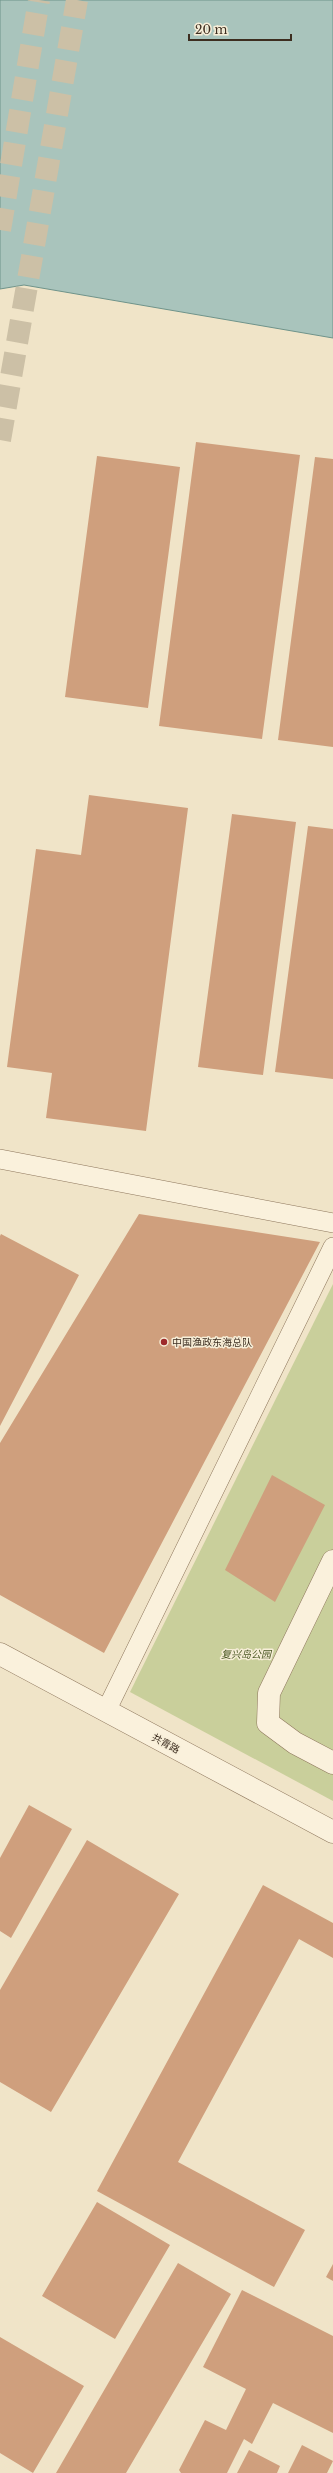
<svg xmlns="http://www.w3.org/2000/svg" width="333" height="2473" font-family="'Libre Baskerville','Noto Sans SC',serif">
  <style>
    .green { fill: #c9cf9b }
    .water { fill: #a9c4bc; stroke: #6f938a }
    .building { fill: #cf9f7d }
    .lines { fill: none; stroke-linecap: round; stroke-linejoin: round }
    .primary-tunnel { stroke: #ccc0a6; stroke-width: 22; stroke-dasharray: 22 11; stroke-linecap: butt }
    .service-casing { stroke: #8d765c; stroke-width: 20 }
    .minor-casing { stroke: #8d765c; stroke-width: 23 }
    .tertiary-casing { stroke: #8d765c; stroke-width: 23 }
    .service { stroke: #faf1dc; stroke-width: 19 }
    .minor { stroke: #faf1dc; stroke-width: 22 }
    .tertiary { stroke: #faf1dc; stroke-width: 22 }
    .poi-dot { fill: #9e2a2b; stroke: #f7eed8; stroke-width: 1.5 }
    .labels { text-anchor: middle; stroke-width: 3; stroke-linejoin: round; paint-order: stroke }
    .poi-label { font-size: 10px; fill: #3d2e20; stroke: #f7eed8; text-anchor: start }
    .park-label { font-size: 10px; font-style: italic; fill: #4d5a26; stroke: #f7eed8 }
    .street-label { font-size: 10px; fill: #3d2e20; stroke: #f7eed8 }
  </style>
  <rect width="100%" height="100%" fill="#f0e4c8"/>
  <path class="green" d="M333,1284V1801L130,1692Z"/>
  <path class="water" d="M0,0H333V338L24,285L0,289Z"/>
  <path class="building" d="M196,442L300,455L262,739L159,726Z
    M97,456L180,467L148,708L65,697Z
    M315,457L333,459V747L278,740Z
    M89,795L188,808L146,1131L46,1118L52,1073L7,1067L36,849L81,855Z
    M232,814L296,822L263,1075L198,1067Z
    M308,826L333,829V1079L275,1072Z
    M139,1214L320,1242L104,1653L0,1595V1443Z
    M1,1234L79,1275L0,1426V1236Z
    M272,1475L325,1505L275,1602L225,1570Z
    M29,1805L72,1829L11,1938L0,1931V1858Z
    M87,1840L179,1894L51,2112L0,2082V1990Z
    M263,1885L333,1923V1958L299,1939L178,2162L305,2230L274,2287L97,2191Z
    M97,2202L170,2245L115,2339L42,2296Z
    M178,2263L231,2294L126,2473H56Z
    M333,2264V2281L326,2277Z
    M242,2290L333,2336V2433L273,2403L252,2444L244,2439L227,2473H181L179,2470L205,2420L226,2430L246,2389L203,2367Z
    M0,2337L84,2386L33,2473L0,2453Z
    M302,2445L333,2461L327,2473H288Z
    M249,2450L280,2466L277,2473H237Z"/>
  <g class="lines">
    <path class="primary-tunnel" d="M0,230L39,0
      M0,440L77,0"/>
    <g class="service-casing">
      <path id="service" d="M0,1159L333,1223
        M106,1711L333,1247"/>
    </g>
    <g class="minor-casing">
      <path id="minor" d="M333,1561L269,1693L268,1723L295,1743L333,1763"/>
    </g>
    <g class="tertiary-casing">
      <path id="tertiary" d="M0,1654L333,1832"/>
    </g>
    <use href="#service" class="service"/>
    <use href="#minor" class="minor"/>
    <use href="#tertiary" class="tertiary"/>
  </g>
  <circle class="poi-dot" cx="164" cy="1342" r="4"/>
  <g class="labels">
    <g class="poi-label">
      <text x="172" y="1346">中国渔政东海总队</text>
    </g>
    <g class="park-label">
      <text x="246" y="1658">复兴岛公园</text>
    </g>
    <g class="street-label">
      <text transform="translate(166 1743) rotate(28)" y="4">共青路</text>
    </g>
  </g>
  <path d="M189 34v6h102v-6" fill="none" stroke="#3d2e20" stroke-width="2"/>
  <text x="195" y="34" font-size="12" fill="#3d2e20" stroke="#f7eed8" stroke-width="3" paint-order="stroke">20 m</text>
</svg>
